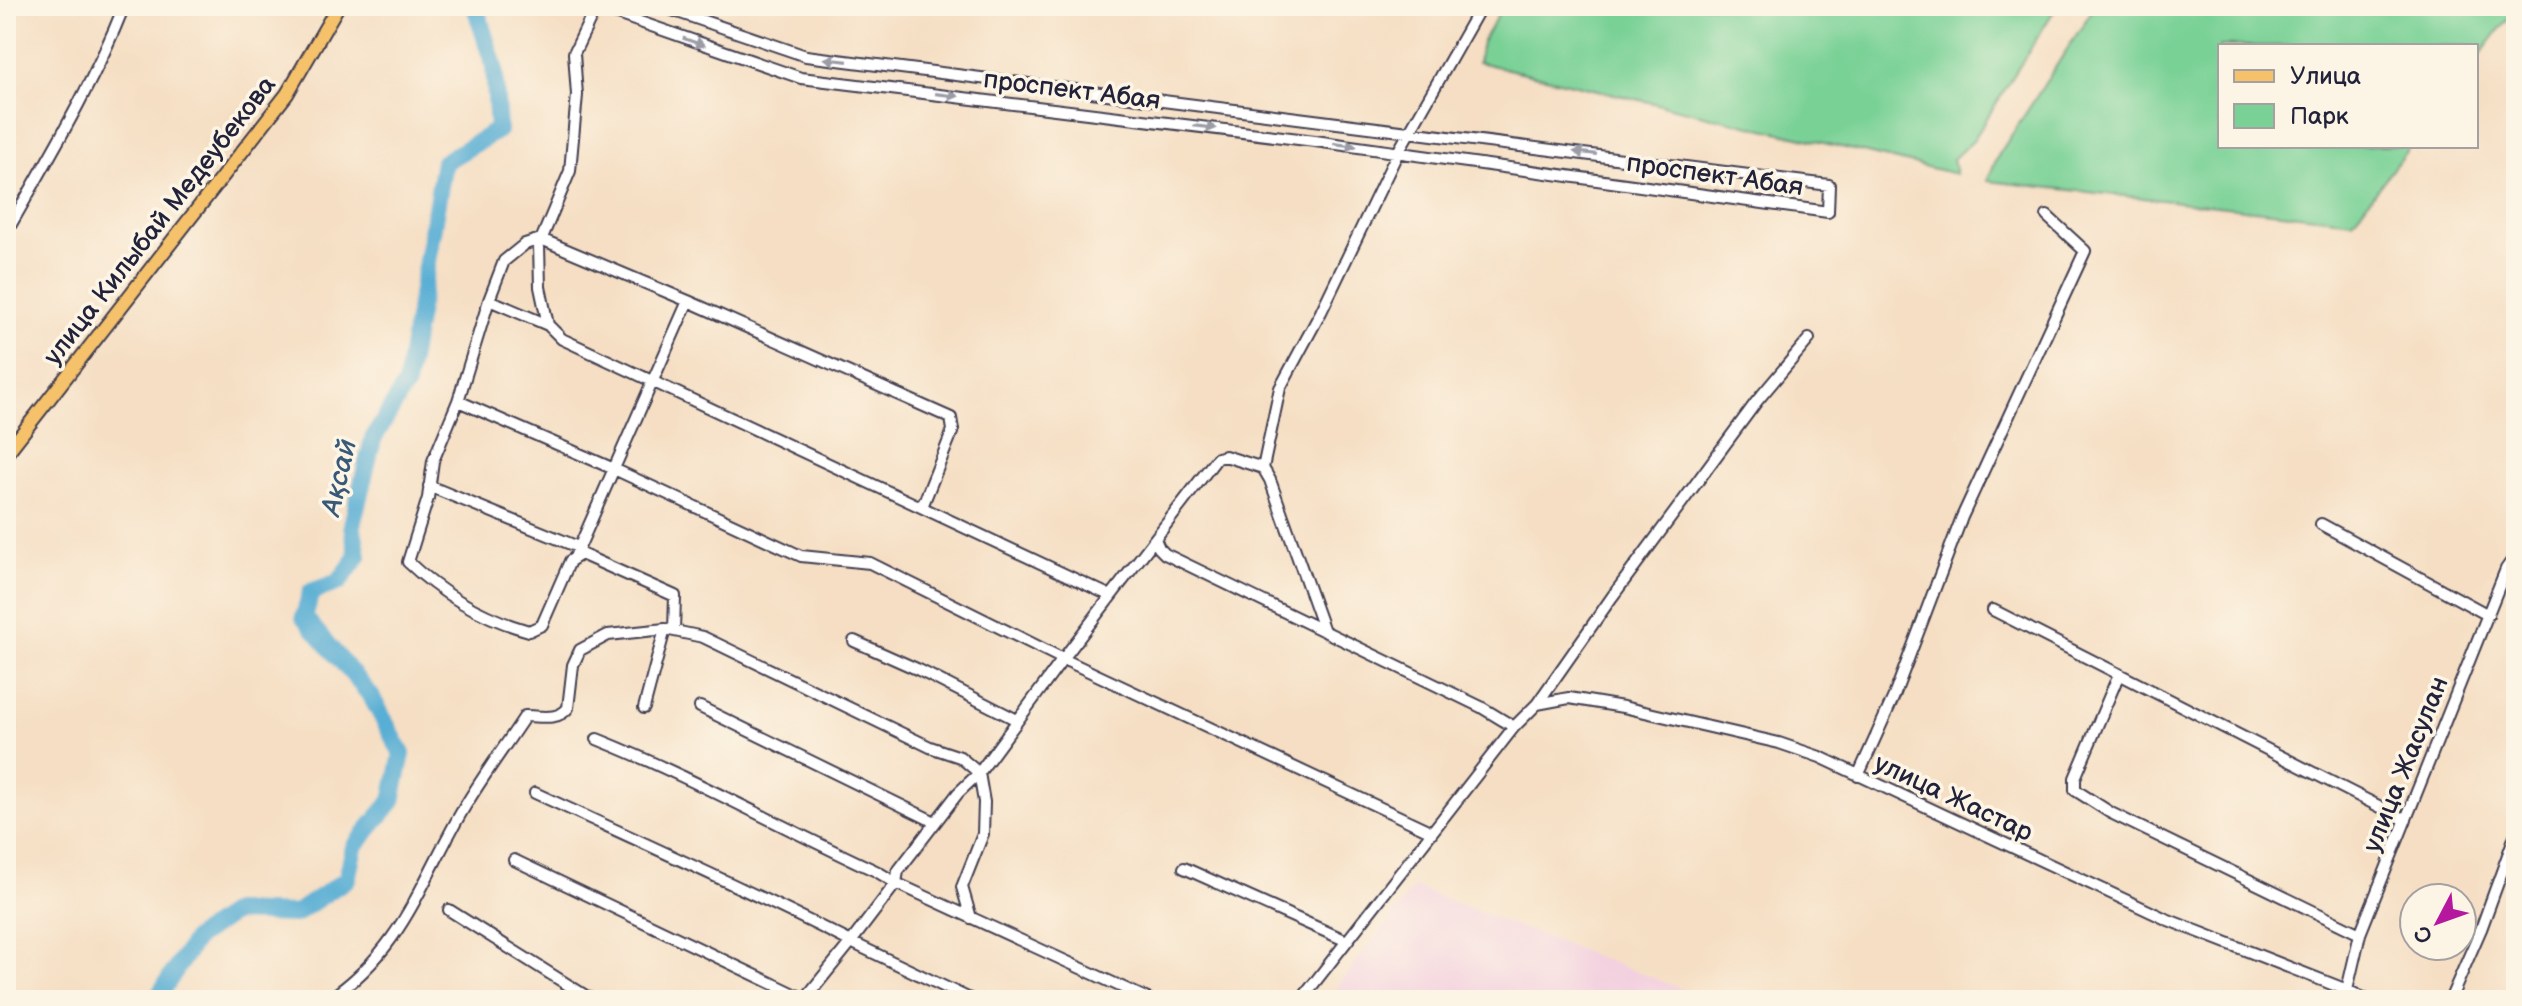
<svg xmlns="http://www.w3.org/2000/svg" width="2522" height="1006" font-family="'Balsamiq Sans',sans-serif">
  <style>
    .built { fill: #f3cfdf }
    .green { fill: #79d196; stroke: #4e7a68; stroke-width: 2 }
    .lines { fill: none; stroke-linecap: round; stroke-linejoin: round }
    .river { stroke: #58aed4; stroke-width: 18 }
    .minor-casing { stroke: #423e4f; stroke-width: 14 }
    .major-casing { stroke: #423e4f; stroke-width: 16 }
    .minor { stroke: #fff; stroke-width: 10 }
    .major { stroke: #f5c16b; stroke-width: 12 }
    .oneway { fill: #9c9ca7 }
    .labels { text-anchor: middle; stroke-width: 7; stroke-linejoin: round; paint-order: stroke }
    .street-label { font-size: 26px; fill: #22223b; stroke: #fcf5e5 }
    .water-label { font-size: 28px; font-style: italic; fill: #385a78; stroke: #fcf5e5 }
  </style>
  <rect width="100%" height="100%" fill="#fcf5e5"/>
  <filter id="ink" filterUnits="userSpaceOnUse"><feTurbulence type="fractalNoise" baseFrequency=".0125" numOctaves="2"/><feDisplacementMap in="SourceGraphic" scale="16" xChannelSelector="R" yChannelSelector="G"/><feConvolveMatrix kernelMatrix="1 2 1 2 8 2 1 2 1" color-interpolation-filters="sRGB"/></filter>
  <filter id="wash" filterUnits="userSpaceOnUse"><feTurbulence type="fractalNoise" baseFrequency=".006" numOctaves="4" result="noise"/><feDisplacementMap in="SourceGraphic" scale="32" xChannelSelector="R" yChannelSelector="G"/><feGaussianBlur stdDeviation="1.8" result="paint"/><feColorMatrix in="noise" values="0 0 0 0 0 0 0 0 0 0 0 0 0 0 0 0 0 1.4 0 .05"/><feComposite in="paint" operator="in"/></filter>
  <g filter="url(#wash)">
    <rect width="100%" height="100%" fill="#f5dec3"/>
    <path class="built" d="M1414,887L1711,1000H1327Z"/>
    <path class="green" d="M1503,6H2057L1974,139L1953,159L1956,174L1478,62L1482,42Z
      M2095,6H2516V8L2476,60V46H2220V146H2410L2353,221L1987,181L1998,156Z"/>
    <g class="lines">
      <path class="river" d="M156,1000L196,938L234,912L295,914L347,879L354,847L392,801L402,754L371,696L304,617L311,592L339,582L358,556L352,525L373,439L406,384L444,162L498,130L494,66L475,6"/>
    </g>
  </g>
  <g filter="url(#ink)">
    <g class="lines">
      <g class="minor-casing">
        <path id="minor" d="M594,6L801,78L1315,141L1828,212L1829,185L806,56L660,6
          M596,7L574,53L577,95L570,171L539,245L540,287L548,325L562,339L1111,596L1063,659L1432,832
          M6,233C48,159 93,85 124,6
          M489,300L548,325
          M688,301L951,418L953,430L922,507
          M458,401L614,469L801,556L870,563L1063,659L979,773L958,793L898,871L896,883L851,942C747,889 641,842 535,793
          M1263,468L1280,388L1321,312L1398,152L1481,6
          M429,486L578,547
          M2321,524L2488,615
          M1155,539L1159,548L1165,554L1324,631
          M575,557L688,301L541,239L525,244L504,261L489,300L458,401L433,461L428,498L408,562C444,596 482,618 529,631L542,625L570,561L581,554L675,596L674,631
          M1111,596L1217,458L1225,456L1263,468L1270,480L1324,631L1481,707L1514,727
          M1993,610L2406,820
          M854,641L919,670L1017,720
          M2119,674L2075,778V790L2111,813L2360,934
          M1537,704L1612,597L1757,401L1809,339
          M700,707L935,822
          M644,708L665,629
          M597,739C692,777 782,828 876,871L896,883L1150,1000
          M1858,776L1894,696L1962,517L2085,251L2047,216
          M514,860L805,999L851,942L972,1000
          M1184,868L1347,941
          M449,910L592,1000
          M2347,990L2360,934L2506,569L2511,562L2516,561
          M328,1000C402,950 419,886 461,813C480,780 504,748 525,716C540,716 558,721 568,708L573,665L580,650L608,635L665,629L703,637L930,747L960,757L979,773L984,802L983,834L962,887L971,918
          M1301,1000L1514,727L1537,704L1569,698L1623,707L1779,743L1820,757L2166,919L2347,990L2367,1000
          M2450,1000L2481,929L2516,833"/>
      </g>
      <g class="major-casing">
        <path id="major" d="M6,454L287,94L338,6"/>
      </g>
      <use href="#minor" class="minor"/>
      <use href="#major" class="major"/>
    </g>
    <defs><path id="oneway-solid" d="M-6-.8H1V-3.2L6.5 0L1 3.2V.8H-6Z" transform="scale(2)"/></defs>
    <g class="oneway">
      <use href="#oneway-solid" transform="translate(694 42) rotate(19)"/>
      <use href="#oneway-solid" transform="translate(836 60) rotate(-173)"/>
      <use href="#oneway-solid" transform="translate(947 95) rotate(7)"/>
      <use href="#oneway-solid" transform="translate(1205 127) rotate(7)"/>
      <use href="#oneway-solid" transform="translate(1345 145) rotate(8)"/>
      <use href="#oneway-solid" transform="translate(1585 153) rotate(-173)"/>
    </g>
  </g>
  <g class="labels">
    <g class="street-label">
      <text transform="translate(1072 89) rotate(7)" y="9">проспект Абая</text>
      <text transform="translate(1715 174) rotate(8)" y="9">проспект Абая</text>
      <text transform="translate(159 220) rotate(-52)" y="9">улица Килыбай Медеубекова</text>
      <text transform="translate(2405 764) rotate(-68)" y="9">улица Жасулан</text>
      <text transform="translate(1954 797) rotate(25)" y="9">улица Жастар</text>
    </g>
    <g class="water-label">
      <text transform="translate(338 477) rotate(-77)" y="10">Ақсай</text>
    </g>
  </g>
  <rect width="2522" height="1006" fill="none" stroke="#fcf5e5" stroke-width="32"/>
  <rect x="2218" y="44" width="260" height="104" fill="#fcf5e5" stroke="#a5a1a1" stroke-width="2"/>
  <rect x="2234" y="70" width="40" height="12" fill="#f5c16b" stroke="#a5a1a1" stroke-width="2"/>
  <text x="2290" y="84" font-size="24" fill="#22223b">Улица</text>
  <rect x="2234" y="104" width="40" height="24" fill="#79d196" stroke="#a5a1a1" stroke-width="2"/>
  <text x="2290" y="124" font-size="24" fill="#22223b">Парк</text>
  <g transform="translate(2438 922) rotate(229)"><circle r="38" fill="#fcf5e5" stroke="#a5a1a1" stroke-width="2"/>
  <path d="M0-6L14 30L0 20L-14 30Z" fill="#b5179e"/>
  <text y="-12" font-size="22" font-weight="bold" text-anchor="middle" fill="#22223b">С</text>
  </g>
</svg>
